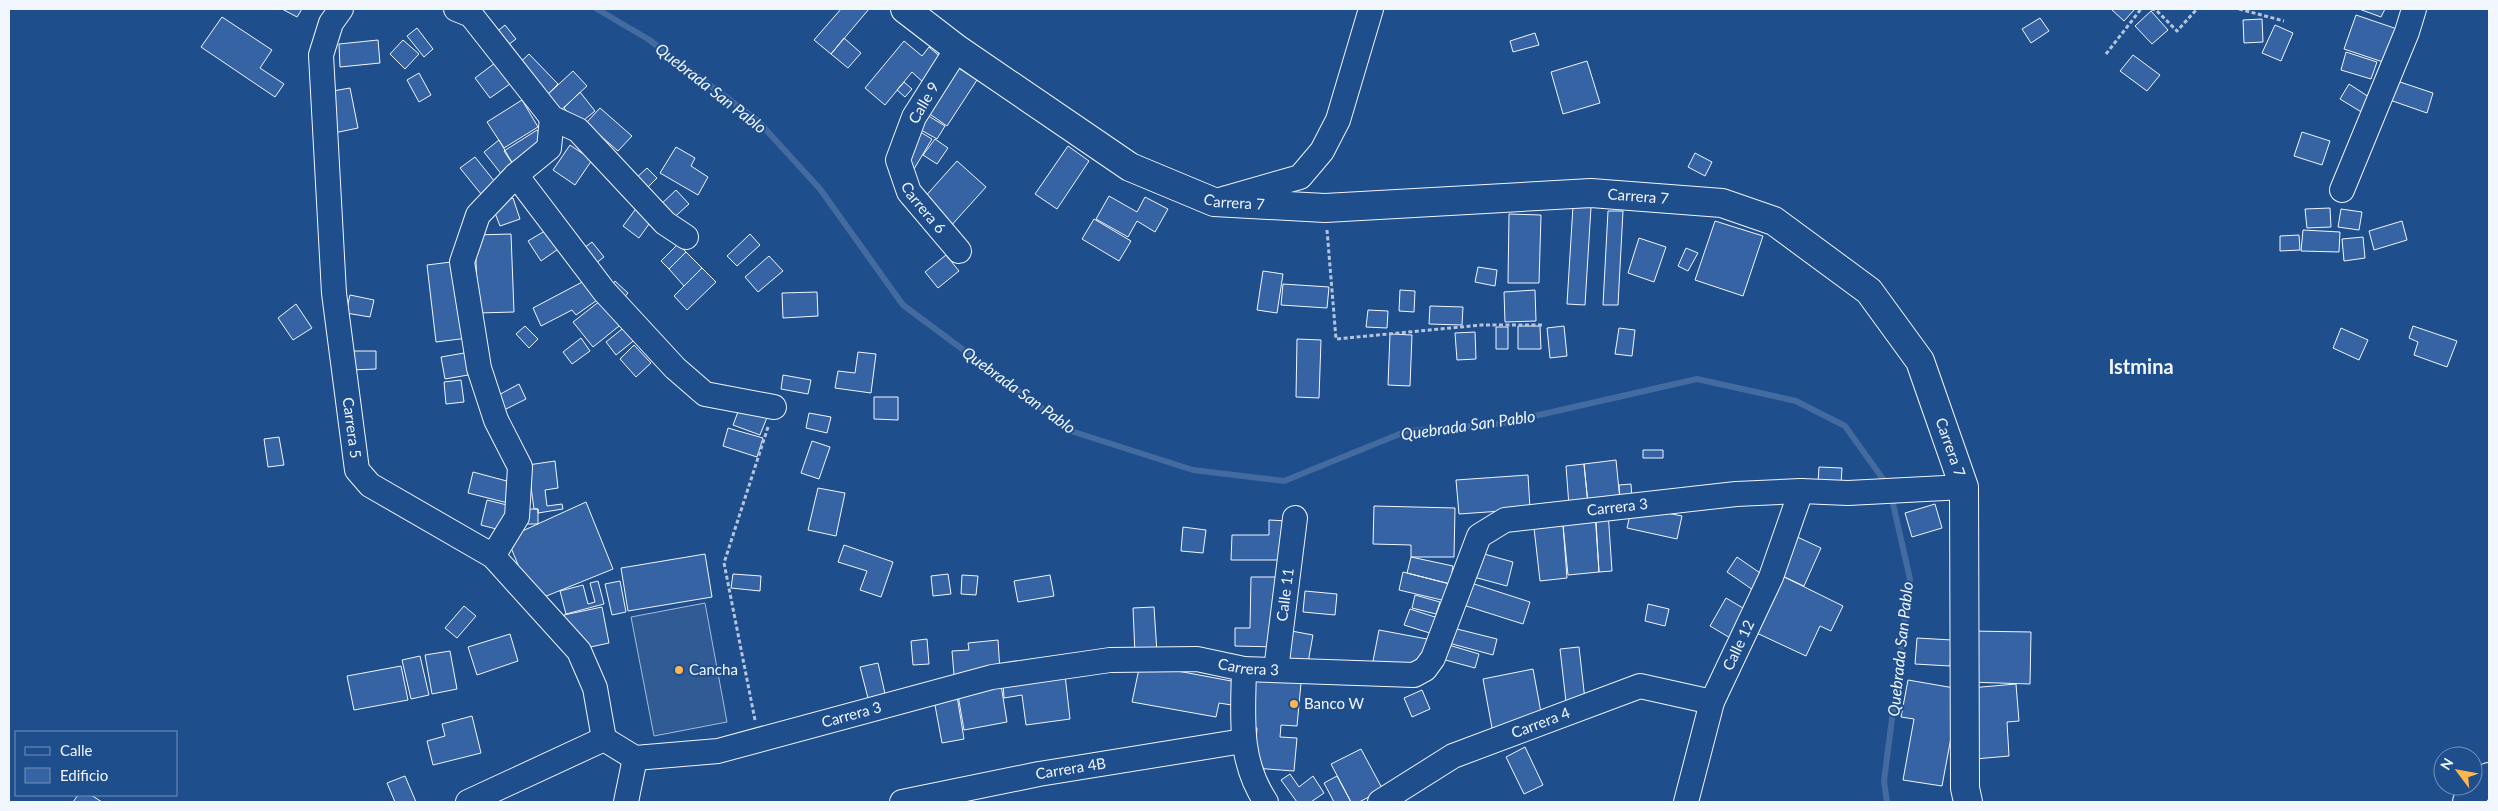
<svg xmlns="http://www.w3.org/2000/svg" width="2498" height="811" font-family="Lato,sans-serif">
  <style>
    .built { fill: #305b95; stroke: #a8bbd7 }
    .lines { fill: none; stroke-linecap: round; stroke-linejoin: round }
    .stream { stroke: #446ba0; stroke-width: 6 }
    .building { fill: #3563a3; stroke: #f2f6ff }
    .minor-casing { stroke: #f2f6ff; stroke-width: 26 }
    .major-casing { stroke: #f2f6ff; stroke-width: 30 }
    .path { stroke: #b3c4dc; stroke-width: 3; stroke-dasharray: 4 2.5; stroke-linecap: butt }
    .minor { stroke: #1f4e8c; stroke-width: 24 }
    .major { stroke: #1f4e8c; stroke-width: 28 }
    .poi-dot { fill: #ffb74d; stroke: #1f4e8c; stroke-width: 2 }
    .labels { text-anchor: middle; stroke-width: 4; stroke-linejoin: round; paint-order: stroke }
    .street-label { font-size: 15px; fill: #f2f6ff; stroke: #1f4e8c }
    .poi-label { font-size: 15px; fill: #f2f6ff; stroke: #1f4e8c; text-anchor: start }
    .water-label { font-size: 16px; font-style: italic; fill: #f2f6ff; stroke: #1f4e8c }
    .district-label { font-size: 20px; font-weight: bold; fill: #f2f6ff; stroke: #1f4e8c }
  </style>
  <rect width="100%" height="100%" fill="#1f4e8c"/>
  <path class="built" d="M705,603L727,722L654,736L631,617Z"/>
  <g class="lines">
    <path class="stream" d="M597,9L648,39L758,121L820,189L903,305L1074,432L1193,470L1284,481L1407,431L1499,424L1697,379L1796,401L1845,426L1888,486
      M1887,802L1884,781L1910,579L1891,495"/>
  </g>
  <path class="building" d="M282,9H302L297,17Z
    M841,9H869L831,54L814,40Z
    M2111,9H2135L2124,21Z
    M2359,9H2385L2381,17Z
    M2151,11L2168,30L2152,44L2135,26Z
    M2356,15L2400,30L2389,64L2344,49Z
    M222,17L272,50L260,68L284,84L275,97L201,47Z
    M2040,18L2049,31L2031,43L2022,29Z
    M2262,19L2263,42L2244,43L2243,20Z
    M505,25L516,39L500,51L489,38Z
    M2275,25L2293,33L2281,61L2262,53Z
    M417,28L433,49L424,57L407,36Z
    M1535,33L1539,45L1513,52L1510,41Z
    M844,38L861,53L848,68L831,54Z
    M378,40L380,63L340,67L339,44Z
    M403,40L419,54L405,69L390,54Z
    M904,41L922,56L929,47L945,61L925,84L912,72L885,105L865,88Z
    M2346,52L2377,62L2371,79L2341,70Z
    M529,54L558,84L543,99L514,68Z
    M2133,55L2160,75L2147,91L2120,71Z
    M1587,61L1600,103L1563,114L1551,72Z
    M495,63L510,84L490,98L475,78Z
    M954,65L977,80L947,126L924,110Z
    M573,71L587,86L559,112L545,97Z
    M419,73L431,95L419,102L407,80Z
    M2391,79L2433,93L2427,113L2384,98Z
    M904,82L912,89L905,97L897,90Z
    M2349,84L2372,99L2363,113L2340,99Z
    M350,88L358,128L334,133L327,92Z
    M580,92L595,111L578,125L564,108Z
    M522,100L538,127L504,148L487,122Z
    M600,108L632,136L618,151L586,123Z
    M922,112L945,126L937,139L914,126Z
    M537,130L547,145L514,166L504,151Z
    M917,130L932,139L914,169L899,160Z
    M2302,132L2330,141L2322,165L2294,156Z
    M935,139L948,148L937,164L923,155Z
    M499,140L514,166L502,175L484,152Z
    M570,145L592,160L575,185L553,170Z
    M1068,146L1089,161L1057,209L1035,194Z
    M676,147L695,158L691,166L708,177L698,195L660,173Z
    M1695,153L1712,162L1705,176L1688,167Z
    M475,157L495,182L481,194L460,168Z
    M957,161L986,187L949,228L923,199Z
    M647,168L657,178L645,190L634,180Z
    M676,190L689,204L669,222L657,208Z
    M1109,196L1137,212L1145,197L1168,209L1155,232L1137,221L1128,237L1096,219Z
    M513,198L520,219L500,226L492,205Z
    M638,206L654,217L639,238L623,226Z
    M1573,206L1591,207L1585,305L1567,304Z
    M2330,208L2331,227L2307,228L2305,209Z
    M2341,209L2362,212L2359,230L2338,227Z
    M1608,211H1623L1618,305H1603Z
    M1509,214L1541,215L1539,283H1508Z
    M1094,219L1131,241L1119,261L1082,239Z
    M1715,221L1763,236L1743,296L1695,280Z
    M2402,221L2407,240L2374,250L2369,231Z
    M553,226L564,245L541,261L528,241Z
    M2303,230L2340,232L2339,252L2301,251Z
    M511,234L514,312L478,313L475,235Z
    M750,234L760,245L737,266L727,256Z
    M2299,235L2300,250L2280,251V236Z
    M2363,237L2365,258L2344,261L2342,239Z
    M1639,238L1666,247L1654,282L1628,273Z
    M592,242L604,257L591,267L580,251Z
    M678,244L686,252L669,269L661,261Z
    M1686,248L1698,253L1688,271L1678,266Z
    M686,252L702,268L684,286L669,269Z
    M946,255L959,271L938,288L925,272Z
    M769,256L783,271L758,292L745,277Z
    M459,261L468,338L436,342L427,265Z
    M1478,267L1497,270L1495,286L1475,282Z
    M702,268L716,282L687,310L674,296Z
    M1263,271L1283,274L1277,313L1257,310Z
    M586,280L600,298L576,315L572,310L541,326L533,308Z
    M615,281L628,293L620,302L607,291Z
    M1283,284L1329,287L1327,308L1281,305Z
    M1400,290L1415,291L1414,312L1399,311Z
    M1535,290L1536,321L1505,322L1504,292Z
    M817,292L818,316L783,318L782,293Z
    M350,295L374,300L370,317L346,313Z
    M605,297L624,322L593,347L573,322Z
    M296,304L312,328L293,340L278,318Z
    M1430,306L1463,307L1462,325L1429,324Z
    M1368,310L1388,311L1387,328L1366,327Z
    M627,325L637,338L616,355L606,342Z
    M525,326L538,339L529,348L516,334Z
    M1518,326H1540L1541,349H1518Z
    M1564,326L1567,356L1550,358L1547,328Z
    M2413,326L2457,341L2447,367L2414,355L2418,342L2409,338Z
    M1496,327H1508V349H1496Z
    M1619,328L1635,330L1632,356L1615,354Z
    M2341,328L2368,340L2359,360L2333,348Z
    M1475,332L1476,359L1457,360L1455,333Z
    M1390,334L1412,335L1410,386L1388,385Z
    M581,338L590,351L572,364L563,352Z
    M1297,339L1321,340L1319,398L1296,397Z
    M634,345L651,363L636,377L620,359Z
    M349,351H376V369L350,370Z
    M470,352L474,374L445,379L441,357Z
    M858,352L876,354L871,393L835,388L838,371L855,373Z
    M783,375L811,380L808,394L781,389Z
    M461,380L464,402L446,404L444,382Z
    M519,384L526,399L500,412L493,398Z
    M874,397H898V420L874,419Z
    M741,404L768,415L760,435L733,425Z
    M809,413L831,417L827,433L806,428Z
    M728,428L763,438L757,457L723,446Z
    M279,437L284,465L268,467L264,439Z
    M812,441L830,447L819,479L801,473Z
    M1643,450H1663V458H1643Z
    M1616,460L1620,500L1588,504L1584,464Z
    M555,461L558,488L545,490L547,506L562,504L563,509L538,513V509H534L528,465Z
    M1584,464L1588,504L1569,506L1566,466Z
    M1819,467L1842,468L1841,484L1818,483Z
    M473,472L518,484L512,504L468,493Z
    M1528,475L1530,509L1459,514L1456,480Z
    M1631,484L1632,499L1620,500L1619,485Z
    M818,488L845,493L836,536L808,530Z
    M487,500L511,506L504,531L481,525Z
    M586,502L613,569L539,599L530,594L507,538Z
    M1935,504L1942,528L1912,537L1905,513Z
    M1374,506L1455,508L1454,557H1411V545L1373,544Z
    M1632,506L1682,516L1677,539L1627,528Z
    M524,509H538V524H524Z
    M1608,512L1612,571L1599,572L1595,513Z
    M1269,520L1288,521L1287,560H1231L1232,535H1269Z
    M1596,521L1599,572L1568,575L1563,525Z
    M1563,525L1567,578L1540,581L1534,528Z
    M1183,527L1206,530L1203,553L1181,551Z
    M1793,535L1821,548L1804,586L1776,573Z
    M844,545L893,562L881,597L860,590L867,571L838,562Z
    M1477,552L1513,562L1507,586L1470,576Z
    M705,554L712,597L628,611L621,568Z
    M1411,557L1453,566L1450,584L1407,573Z
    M1737,557L1763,575L1753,590L1727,572Z
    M1403,572L1450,584L1446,601L1399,590Z
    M1776,573L1843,606L1831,631L1820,626L1806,656L1748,629Z
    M733,574L761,576L760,591L731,588Z
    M948,574L951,594L933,596L931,576Z
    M962,575L978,576L976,595L961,594Z
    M1050,575L1054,596L1018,602L1014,581Z
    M1251,577H1278L1277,647L1235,646V628H1250Z
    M598,581L604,604L566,614L560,591L583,585L588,604L595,602L590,583Z
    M620,581L626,612L612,615L605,584Z
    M1468,582L1530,602L1523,624L1460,604Z
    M1305,591L1337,594L1335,615L1303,612Z
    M1415,595L1440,602L1436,614L1412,608Z
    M1726,598L1748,611L1732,639L1710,626Z
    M1648,604L1669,609L1665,626L1645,621Z
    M464,606L476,616L457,638L445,628Z
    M602,607L609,643L581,649L569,636L564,615Z
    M1154,607L1157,653L1135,654L1133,608Z
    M1410,609L1438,618L1433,634L1404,625Z
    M1449,627L1497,639L1493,655L1445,642Z
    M1286,630L1313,635L1307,668L1280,663Z
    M1379,630L1427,639L1421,669L1373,661Z
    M1970,631L2031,632L2030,684L1968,682Z
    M510,634L518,661L477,675L468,647Z
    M1917,638L1952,640L1950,666L1915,664Z
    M927,639L929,664L913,665L911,641Z
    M998,640L1000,671L954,675L952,651L969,650L968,643Z
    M1442,643L1479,654L1475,668L1438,658Z
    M1579,647L1585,700L1566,702L1560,649Z
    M450,651L457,689L432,694L425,655Z
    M420,656L429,695L411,699L402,660Z
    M878,663L886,698L869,702L860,667Z
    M1140,664L1242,683L1238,706L1219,703L1216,717L1132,702Z
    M401,666L408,700L354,710L347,676Z
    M1533,669L1542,718L1492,728L1483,679Z
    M1065,675L1070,719L1026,725L1022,695L1004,698L1003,683Z
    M1249,679L1301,683L1297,726L1281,725L1280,737L1297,738L1294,771L1254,768L1257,728L1245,727Z
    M1908,680L1960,689L1942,786L1903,780L1914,719L1901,717Z
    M2016,684L2019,721L2007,722L2009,756L1975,759L1970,688Z
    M1001,685L1007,722L964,730L958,695Z
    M1422,690L1430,709L1412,717L1404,698Z
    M957,696L964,739L942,743L934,700Z
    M472,716L481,753L433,765L427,741L445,736L442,724Z
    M1525,747L1543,785L1524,794L1506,757Z
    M1361,749L1383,790L1359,802H1351L1331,764Z
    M1290,774L1299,787L1313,776L1324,793L1311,802H1297L1281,780Z
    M405,776L416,802H395L387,783Z
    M1337,776L1351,802H1334L1324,783Z
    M78,795H91L102,802H73Z"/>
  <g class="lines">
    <g class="minor-casing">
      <g id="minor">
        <path id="s1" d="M341,9L331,23L321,55L334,293L357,470L370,485L493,556L579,651L595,688L604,739"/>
        <path d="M456,9L471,15L552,118L578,130L665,223L686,237"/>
        <path id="s2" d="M957,49L914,117L898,160L909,192L959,251"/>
        <path d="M516,175L604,291L675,368L705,394L774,407"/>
        <path d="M2342,190L2407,32L2414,9"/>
        <path d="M1223,199L1300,177L1322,151L1338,120L1371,9"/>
        <path d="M493,556L517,517L520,467L496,420L479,368L462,262L478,215L516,175L549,148L552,118"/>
        <path d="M1244,669C1243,717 1238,760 1266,802"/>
        <path id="s3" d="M1276,670L1295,518"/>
        <path id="s4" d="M604,739L635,758L718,751L992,677L1110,660L1197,659L1244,669L1414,675L1425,669L1433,658L1479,536L1505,520L1736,494L1801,491L1848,493L1964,487"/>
        <path d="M468,802L604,739"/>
        <path d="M626,802L635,758"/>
        <path id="s5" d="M902,802L1039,774L1243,741"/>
        <path id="s6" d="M1380,802L1453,756L1640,686L1712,702"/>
        <path id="s7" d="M1686,802L1712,702L1771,577L1801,491"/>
      </g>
    </g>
    <g class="major-casing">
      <g id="major">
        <path id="s8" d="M905,9L957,49L1130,167L1214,202L1325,208L1591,193L1722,203L1774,221L1869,291L1920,361L1964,487L1965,788L1968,802"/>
        <path d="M2467,802L2489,777"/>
      </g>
    </g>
    <path class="path" d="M2151,9L2156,10L2177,31L2197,9
      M2239,9L2284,21
      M2106,54L2141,9
      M1327,230L1336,339L1481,325H1543
      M755,720L724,563L768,427"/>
    <use href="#minor" class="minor"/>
    <use href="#major" class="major"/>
  </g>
  <g class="poi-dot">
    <circle cx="679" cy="670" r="5"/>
    <circle cx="1294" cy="704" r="5"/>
  </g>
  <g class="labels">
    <g class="street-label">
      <text transform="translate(924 103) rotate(-60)" y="5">Calle 9</text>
      <text dy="5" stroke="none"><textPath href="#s8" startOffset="791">Carrera 7</textPath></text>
      <text dy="5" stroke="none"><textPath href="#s8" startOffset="386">Carrera 7</textPath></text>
      <text dy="5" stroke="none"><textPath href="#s2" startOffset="181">Carrera 6</textPath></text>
      <text dy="5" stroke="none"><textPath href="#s1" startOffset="425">Carrera 5</textPath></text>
      <text dy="5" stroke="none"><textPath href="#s8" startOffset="1226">Carrera 7</textPath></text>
      <text dy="5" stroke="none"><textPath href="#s4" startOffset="1128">Carrera 3</textPath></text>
      <text dy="5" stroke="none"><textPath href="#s3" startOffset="76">Calle 11</textPath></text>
      <text dy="5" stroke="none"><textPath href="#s7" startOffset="166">Calle 12</textPath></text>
      <text dy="5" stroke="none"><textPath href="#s4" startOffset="662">Carrera 3</textPath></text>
      <text dy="5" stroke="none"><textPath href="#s4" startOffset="258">Carrera 3</textPath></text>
      <text dy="5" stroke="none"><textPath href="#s6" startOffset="180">Carrera 4</textPath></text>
      <text dy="5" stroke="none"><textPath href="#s5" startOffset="172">Carrera 4B</textPath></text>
    </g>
    <g class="poi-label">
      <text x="689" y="675">Cancha</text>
      <text x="1304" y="709">Banco W</text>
    </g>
    <g class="water-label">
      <text transform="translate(711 88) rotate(38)" y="6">Quebrada San Pablo</text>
      <text transform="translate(1019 390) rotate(36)" y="6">Quebrada San Pablo</text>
      <text transform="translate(1468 425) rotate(-8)" y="6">Quebrada San Pablo</text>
      <text transform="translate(1900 649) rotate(-84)" y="6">Quebrada San Pablo</text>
    </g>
    <g class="district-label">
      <text x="2141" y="374">Istmina</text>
    </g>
  </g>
  <rect width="2498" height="811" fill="none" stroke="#f2f6ff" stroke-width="20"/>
  <rect x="15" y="731" width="162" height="65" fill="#1f4e8c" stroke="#7391ba"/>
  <rect x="25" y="747" width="25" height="8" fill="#1f4e8c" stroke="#7391ba"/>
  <text x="60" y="756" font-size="15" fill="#f2f6ff">Calle</text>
  <rect x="25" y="768" width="25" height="15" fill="#3563a3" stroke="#7391ba"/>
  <text x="60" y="781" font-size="15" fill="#f2f6ff">Edificio</text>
  <g transform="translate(2458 771) rotate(302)"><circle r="24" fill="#1f4e8c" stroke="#7391ba"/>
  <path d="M0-4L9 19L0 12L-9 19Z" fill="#ffb74d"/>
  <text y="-8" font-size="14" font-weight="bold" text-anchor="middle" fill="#f2f6ff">N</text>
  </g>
</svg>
